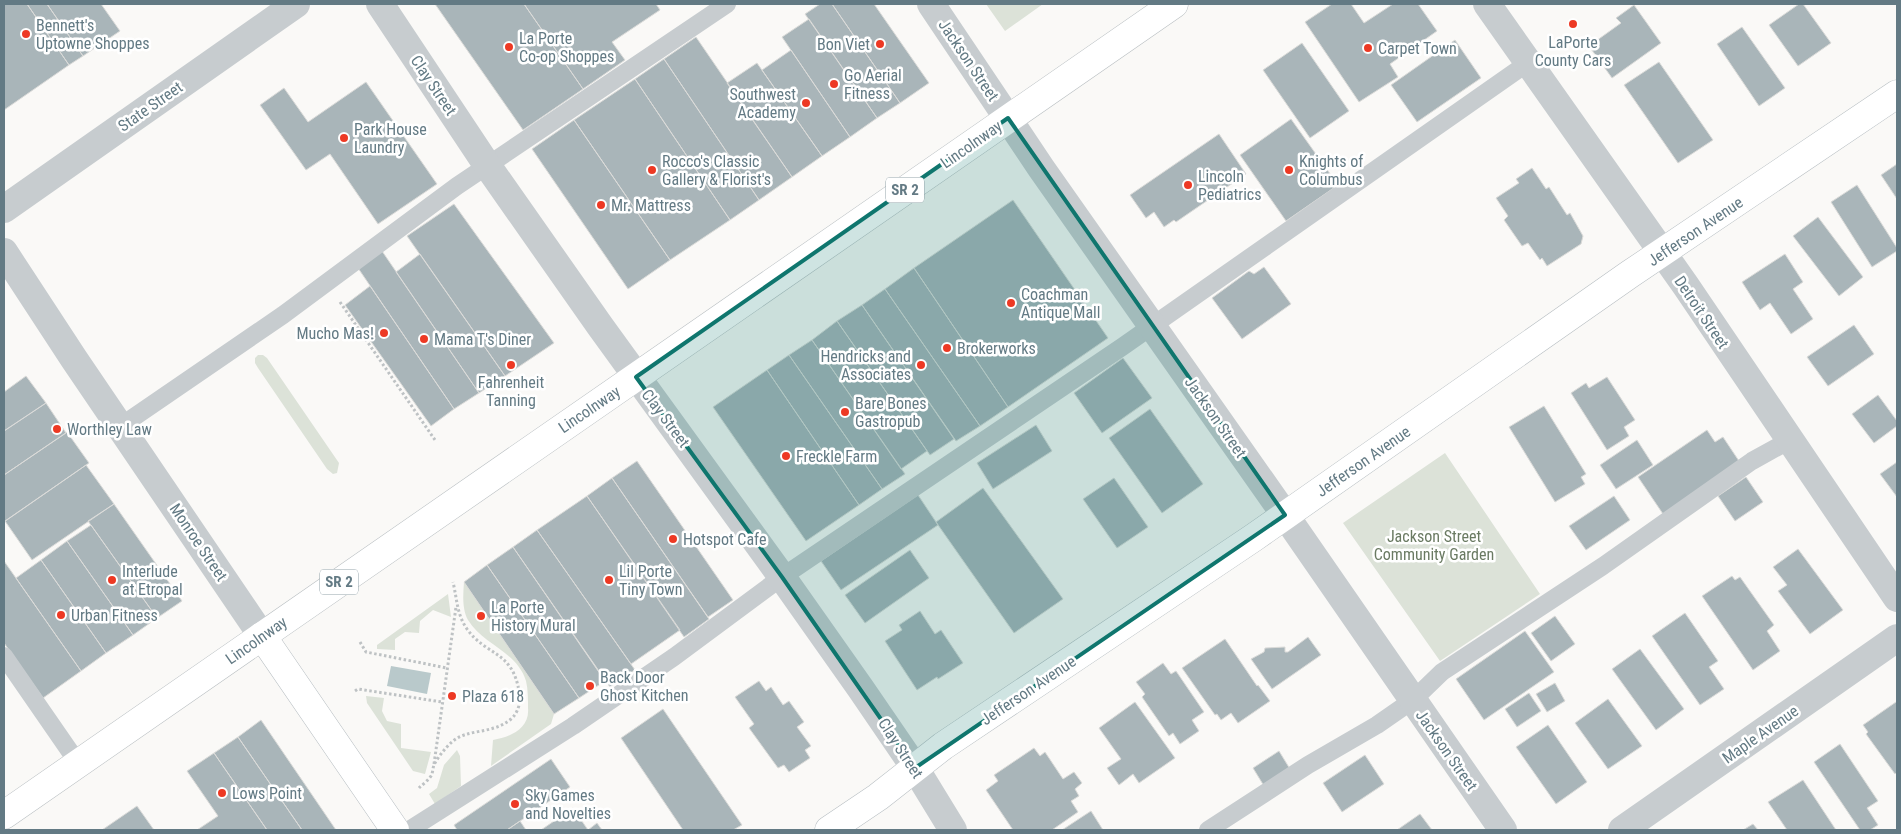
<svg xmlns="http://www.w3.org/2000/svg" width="1901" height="834" font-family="'Roboto Condensed',sans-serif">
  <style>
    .green { fill: #dce2d8 }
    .water { fill: #b9c9cb }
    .building { fill: #a9b5b9; stroke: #dbdbd9 }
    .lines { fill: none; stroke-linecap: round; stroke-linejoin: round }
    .secondary-casing { stroke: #b7bec2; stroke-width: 29 }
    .primary-casing { stroke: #b8bec1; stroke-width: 29 }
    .path { stroke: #bec2c4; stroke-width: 3; stroke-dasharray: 2.5 2.5; stroke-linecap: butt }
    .lane { stroke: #c7cccf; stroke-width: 18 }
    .street { stroke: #c7cccf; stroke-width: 28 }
    .secondary { stroke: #fff; stroke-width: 28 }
    .primary { stroke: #fff; stroke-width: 28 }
    .marked { fill: #0f766e; fill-opacity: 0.2; stroke: #0f766e; stroke-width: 4; stroke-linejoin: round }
    .poi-dot { fill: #ed3924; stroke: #fff; stroke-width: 2 }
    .labels { text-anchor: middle; stroke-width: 5; stroke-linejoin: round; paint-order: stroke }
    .shield { fill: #fff; stroke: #92a2a9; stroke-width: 1 }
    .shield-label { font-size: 15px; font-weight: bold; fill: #637a84 }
    .poi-label { font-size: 16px; fill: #637a84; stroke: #fff; text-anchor: start }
    .street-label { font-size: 16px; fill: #637a84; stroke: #fff }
    .park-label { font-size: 16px; fill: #6a7a62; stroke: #fff }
  </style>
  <rect width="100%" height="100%" fill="#faf9f7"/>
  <path class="green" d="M986,4H1043L1005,31Z
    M258,355H263L267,358L339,463L337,473L333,474L327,469L258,368L255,363V358Z
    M1445,453L1540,594L1440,661L1343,523Z
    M464,582L554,714L551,724L491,766L493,740C510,737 530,729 528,708C528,699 528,689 526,681C517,651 483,645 468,620C462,609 463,595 464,582Z
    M448,594L451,617L433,610L420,621L419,633L405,632L395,639V650L377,649V645Z
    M366,696L384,698L382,711L387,721L401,724V748L431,752L425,774L413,771L367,703Z
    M457,750L460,756L461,786L435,804L429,794L437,788L444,765Z"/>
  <path class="water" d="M391,666L431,673L427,694L387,686Z"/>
  <path class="building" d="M4,4H27L69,65L4,110Z
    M27,4H47L83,56L69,65Z
    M47,4H101L120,31L83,56Z
    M435,4H524L583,89L523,130Z
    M524,4H656L660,10L612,42L625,60L583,89Z
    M820,4H832L900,103L877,118L805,14Z
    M832,4H874L929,83L900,103Z
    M1332,4H1351L1364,23L1393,4H1418L1437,31L1390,64L1398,77L1359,102L1305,22Z
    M1799,4H1803L1831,43L1798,66L1769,25Z
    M1634,5L1661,43L1612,78L1589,46L1621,23L1616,18Z
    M809,19L877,118L850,137L782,37Z
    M1742,27L1785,88L1759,106L1717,44Z
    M696,37L792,177L759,200L664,59Z
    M1455,40L1481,78L1417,122L1391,85Z
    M1302,43L1349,111L1310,138L1263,70Z
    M791,50L850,137L822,156L762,70Z
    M664,59L759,200L730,220L635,79Z
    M1659,62L1713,140L1678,163L1624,85Z
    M757,63L822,156L792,177L727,83Z
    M635,79L730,220L670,260L574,120Z
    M366,82L437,184L378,224L330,154L306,170L260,105L284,88L308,122Z
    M1291,119L1338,185L1286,221L1240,155Z
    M574,120L670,260L628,289L532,149Z
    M1219,134L1246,174L1176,222L1174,220L1164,227L1154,212L1146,218L1130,195Z
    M1897,164V199L1881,175Z
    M1532,168L1546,189L1549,187L1567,215L1570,213L1583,236L1581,244L1547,266L1542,258L1540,260L1528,243L1522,246L1504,220L1508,216L1496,198L1519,183L1516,179Z
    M1857,185L1897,248V251L1872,267L1831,202Z
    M1013,200L1108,338L1008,407L914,268Z
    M454,204L554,343L505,376L407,236Z
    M1818,217L1863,277L1839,296L1793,236Z
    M382,251L479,393L454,409L358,268Z
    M420,254L505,376L479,393L396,272Z
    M1785,254L1803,282L1793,289L1813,319L1791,334L1770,303L1760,310L1742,282Z
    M1264,267L1291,304L1242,339L1212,298L1249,271L1254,274Z
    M914,268L1008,407L980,426L885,289Z
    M370,286L454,409L431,426L345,305Z
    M885,289L980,426L956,441L862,305Z
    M862,305L954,439L930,455L837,321Z
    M837,321L927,451L901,469L812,340Z
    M1854,325L1874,354L1828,386L1807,357Z
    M812,340L905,474L882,489L789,355Z
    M789,355L882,489L859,505L767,370Z
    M1123,358L1152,398L1102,433L1074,393Z
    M767,370L859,505L806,541L713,407Z
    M26,376L46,403L4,431V392Z
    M1607,377L1635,420L1624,427L1629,436L1607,450L1571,393L1586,383L1589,388Z
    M1878,395L1897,421V426L1874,443L1852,414Z
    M46,403L66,433L4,475V431Z
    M1544,406L1586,474L1581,477L1585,484L1555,502L1509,427Z
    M1150,409L1203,484L1162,513L1109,438Z
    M1036,425L1052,451L993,489L977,463Z
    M1707,430L1715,442L1723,437L1739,461L1663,514L1638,477Z
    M67,432L89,463L4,522V475Z
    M1637,440L1653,465L1616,489L1600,465Z
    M637,461L733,600L708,617L612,478Z
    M1897,462V497L1880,474Z
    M86,465L114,504L32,560L5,521Z
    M1746,477L1763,502L1735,521L1718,496Z
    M612,478L709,619L684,637L587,496Z
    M1114,478L1148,527L1117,548L1083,499Z
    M983,488L1063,599L1014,633L936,522Z
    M918,495L938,525L841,590L821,561Z
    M587,496L680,630L631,664L537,530Z
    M1614,496L1630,520L1586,550L1569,526Z
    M114,504L182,601L157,618L88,521Z
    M91,525L157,618L133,635L67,541Z
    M537,530L635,670L610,687L513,547Z
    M67,541L133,635L106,653L41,560Z
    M513,547L605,681L579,698L487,565Z
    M1798,549L1843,610L1810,634L1778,591L1787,585L1773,567Z
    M910,550L929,578L865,623L845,595Z
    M41,560L106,653L81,671L16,578Z
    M4,561L81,671L43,698L4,643Z
    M487,565L579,698L554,714L464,582Z
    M1732,576L1735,580L1740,577L1774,625L1767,631L1780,651L1753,670L1702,596Z
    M920,611L935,634L941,630L963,663L938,679L937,677L917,690L885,641L902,630L899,625Z
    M1685,613L1718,661L1709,667L1724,689L1700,705L1652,636Z
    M1555,616L1575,644L1551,661L1531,633Z
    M1525,631L1554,672L1484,720L1456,679Z
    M1308,637L1321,655L1272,689L1251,659L1264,652L1265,648L1285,647V652H1288Z
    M1225,639L1257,686L1258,685L1270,701L1238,723L1231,713L1221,720L1217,714L1215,715L1182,668Z
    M1640,649L1684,709L1656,730L1612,669Z
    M1163,663L1171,674L1176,671L1204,712L1192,720L1199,731L1180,744L1173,733L1169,736L1142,697L1145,694L1136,682Z
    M759,681L766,691L771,687L783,705L789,701L804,722L797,727L811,746L805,750L810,758L789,772L784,765L778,768L749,728L754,724L735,697Z
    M1555,683L1565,701L1547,712L1536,694Z
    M1529,693L1541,711L1517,727L1505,709Z
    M1608,699L1642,746L1608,769L1575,723Z
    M1135,702L1175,758L1139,783L1133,774L1119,785L1107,768L1121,759L1099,728Z
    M1896,702L1897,704V772L1895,774L1866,734L1868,732L1863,725Z
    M663,709L742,825L733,830H683L621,738Z
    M261,720L336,830H302L238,737Z
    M1548,725L1587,782L1556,804L1516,747Z
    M238,737L302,830H267L214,753Z
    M1840,744L1878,801L1867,808L1878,825L1870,830H1860L1814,762Z
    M1034,748L1040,756L1045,752L1063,779L1074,772L1082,783L1075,789L1079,796L1071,801L1078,812L1052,830H1013L986,790L998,781L994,775Z
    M1279,751L1290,769L1264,786L1253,768Z
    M214,753L267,830H197L218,816L187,771Z
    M1365,755L1384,784L1342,812L1323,783Z
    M551,759L570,787L507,830H457L454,825Z
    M1803,780L1836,830H1787L1768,802Z
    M137,806L154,830H102Z
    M573,808L588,830L597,823L602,830H541Z
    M1091,811L1103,830H1062Z
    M1420,814L1432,830H1397Z
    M520,821L526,830H507Z
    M1753,824L1758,830H1743Z"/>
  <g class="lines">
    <g class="secondary-casing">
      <path id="secondary" d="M262,636L395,830
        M829,830L878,797L943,746L1253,538L1630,274L1897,94"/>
    </g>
    <g class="primary-casing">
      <path id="primary" d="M4,815L1174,4"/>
    </g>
    <path class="path" d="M340,302L435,440
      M360,642L366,652L447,668
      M355,691L358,689L442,702
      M434,764L456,607
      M419,788C423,784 430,779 432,774C433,770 433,766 435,763C439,756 446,747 452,742C467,728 492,735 511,719C519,712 521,701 519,691C512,650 486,656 467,629C457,615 457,599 453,582"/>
    <path class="lane" d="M121,426L283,315L457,186L727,4
      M4,656L78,763
      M409,830L573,726L674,657L782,577L1122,347L1529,62
      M1208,830L1308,765L1377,725L1413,700L1442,672L1603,566L1752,461L1790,440"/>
    <path class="street" d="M380,4L487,165L600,326L782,577L861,689L915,768L953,830
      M931,4L1041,168L1285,515L1503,830
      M1487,4L1686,286L1897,598
      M4,209L296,4
      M4,252L74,359L262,636
      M1622,830L1897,638"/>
    <use href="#secondary" class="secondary"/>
    <use href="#primary" class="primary"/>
  </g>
  <path class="marked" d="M1008,118L1285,515L915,768L782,577L636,377Z"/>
  <g class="poi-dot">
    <circle cx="1573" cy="24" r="5"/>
    <circle cx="26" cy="34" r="5"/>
    <circle cx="880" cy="44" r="5"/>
    <circle cx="509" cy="47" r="5"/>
    <circle cx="1368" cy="48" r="5"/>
    <circle cx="834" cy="84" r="5"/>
    <circle cx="806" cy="103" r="5"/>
    <circle cx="344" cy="138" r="5"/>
    <circle cx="652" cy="170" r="5"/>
    <circle cx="1289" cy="170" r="5"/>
    <circle cx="1188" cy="185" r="5"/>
    <circle cx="601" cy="205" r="5"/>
    <circle cx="1011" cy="303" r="5"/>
    <circle cx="384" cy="333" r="5"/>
    <circle cx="424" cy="339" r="5"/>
    <circle cx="947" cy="348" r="5"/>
    <circle cx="511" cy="365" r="5"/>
    <circle cx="921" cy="365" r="5"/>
    <circle cx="845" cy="412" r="5"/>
    <circle cx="57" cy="429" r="5"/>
    <circle cx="786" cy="456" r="5"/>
    <circle cx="673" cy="539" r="5"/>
    <circle cx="112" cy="580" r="5"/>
    <circle cx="609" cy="580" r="5"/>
    <circle cx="61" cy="615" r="5"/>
    <circle cx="481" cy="616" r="5"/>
    <circle cx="590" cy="686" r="5"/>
    <circle cx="452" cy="696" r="5"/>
    <circle cx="222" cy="793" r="5"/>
    <circle cx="515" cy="804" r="5"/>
  </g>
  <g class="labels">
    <g class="shield">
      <rect x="886" y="177.5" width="38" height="25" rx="4"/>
      <rect x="320" y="569.5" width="38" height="25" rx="4"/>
    </g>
    <g class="shield-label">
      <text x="905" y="195">SR 2</text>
      <text x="339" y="587">SR 2</text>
    </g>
    <g class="poi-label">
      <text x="36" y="31">Bennett's<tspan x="36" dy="18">Uptowne Shoppes</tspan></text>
      <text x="519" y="44">La Porte<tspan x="519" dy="18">Co-op Shoppes</tspan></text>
      <text x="1573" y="48" text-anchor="middle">LaPorte<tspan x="1573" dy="18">County Cars</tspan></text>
      <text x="870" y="50" text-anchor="end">Bon Viet</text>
      <text x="1378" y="54">Carpet Town</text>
      <text x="844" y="81">Go Aerial<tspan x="844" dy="18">Fitness</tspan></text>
      <text x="796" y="100" text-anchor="end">Southwest<tspan x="796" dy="18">Academy</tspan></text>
      <text x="354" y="135">Park House<tspan x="354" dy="18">Laundry</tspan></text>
      <text x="662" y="167">Rocco's Classic<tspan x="662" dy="18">Gallery &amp; Florist's</tspan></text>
      <text x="1299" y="167">Knights of<tspan x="1299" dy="18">Columbus</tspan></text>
      <text x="1198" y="182">Lincoln<tspan x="1198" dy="18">Pediatrics</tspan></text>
      <text x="611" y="211">Mr. Mattress</text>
      <text x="1021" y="300">Coachman<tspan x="1021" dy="18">Antique Mall</tspan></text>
      <text x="374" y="339" text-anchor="end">Mucho Mas!</text>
      <text x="434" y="345">Mama T's Diner</text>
      <text x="957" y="354">Brokerworks</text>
      <text x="911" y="362" text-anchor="end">Hendricks and<tspan x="911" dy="18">Associates</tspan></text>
      <text x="511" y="388" text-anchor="middle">Fahrenheit<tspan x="511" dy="18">Tanning</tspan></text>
      <text x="855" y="409">Bare Bones<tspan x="855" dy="18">Gastropub</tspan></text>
      <text x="67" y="435">Worthley Law</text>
      <text x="796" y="462">Freckle Farm</text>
      <text x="683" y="545">Hotspot Cafe</text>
      <text x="122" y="577">Interlude<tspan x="122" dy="18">at Etropal</tspan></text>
      <text x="619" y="577">Lil Porte<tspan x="619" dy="18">Tiny Town</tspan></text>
      <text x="491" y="613">La Porte<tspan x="491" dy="18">History Mural</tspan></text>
      <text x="71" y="621">Urban Fitness</text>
      <text x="600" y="683">Back Door<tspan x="600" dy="18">Ghost Kitchen</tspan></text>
      <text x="462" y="702">Plaza 618</text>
      <text x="232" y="799">Lows Point</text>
      <text x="525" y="801">Sky Games<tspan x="525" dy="18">and Novelties</tspan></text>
    </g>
    <g class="street-label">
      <text transform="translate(969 60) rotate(56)" y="6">Jackson Street</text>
      <text transform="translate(434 85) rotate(56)" y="6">Clay Street</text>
      <text transform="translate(150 106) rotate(-35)" y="6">State Street</text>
      <text transform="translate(971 144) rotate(-35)" y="6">Lincolnway</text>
      <text transform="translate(1695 231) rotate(-34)" y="6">Jefferson Avenue</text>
      <text transform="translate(1702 312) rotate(56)" y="6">Detroit Street</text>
      <text transform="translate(589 409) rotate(-34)" y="6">Lincolnway</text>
      <text transform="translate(1216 417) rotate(55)" y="6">Jackson Street</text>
      <text transform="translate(666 418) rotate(53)" y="6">Clay Street</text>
      <text transform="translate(1363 461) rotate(-35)" y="6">Jefferson Avenue</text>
      <text transform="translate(199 542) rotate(56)" y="6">Monroe Street</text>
      <text transform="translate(256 640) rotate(-35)" y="6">Lincolnway</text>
      <text transform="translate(1028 690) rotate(-34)" y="6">Jefferson Avenue</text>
      <text transform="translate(1760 734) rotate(-35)" y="6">Maple Avenue</text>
      <text transform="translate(901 748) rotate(57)" y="6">Clay Street</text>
      <text transform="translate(1447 750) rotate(55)" y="6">Jackson Street</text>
    </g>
    <g class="park-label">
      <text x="1434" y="542">Jackson Street<tspan x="1434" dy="18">Community Garden</tspan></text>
    </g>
  </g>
  <rect width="1901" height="834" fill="none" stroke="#637a84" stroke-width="10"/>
</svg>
